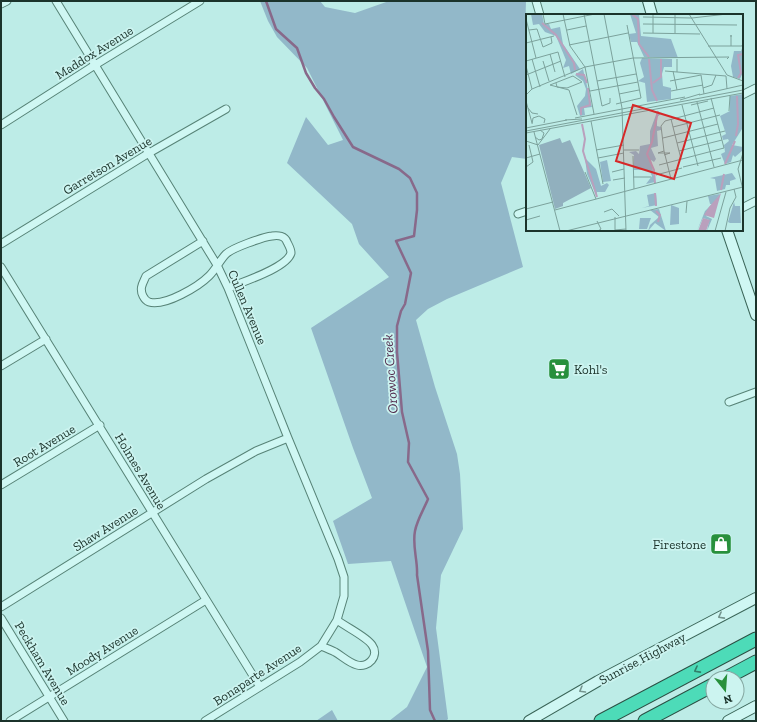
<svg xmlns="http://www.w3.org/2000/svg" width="757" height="722" font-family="'Zilla Slab',serif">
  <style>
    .green { fill: #92b8c9 }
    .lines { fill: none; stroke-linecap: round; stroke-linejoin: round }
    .stream { stroke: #88698a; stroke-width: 2.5 }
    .street-casing { stroke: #578377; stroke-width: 9 }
    .secondary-casing { stroke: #3a6558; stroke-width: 12 }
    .highway-casing { stroke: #2b5044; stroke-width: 15 }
    .street { stroke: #cff7f3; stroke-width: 7 }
    .secondary { stroke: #cff7f3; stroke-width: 10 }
    .highway { stroke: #4ddbb8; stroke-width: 13 }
    .oneway { stroke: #75958f }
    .oneway2 { stroke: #327f6a }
    .labels { text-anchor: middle; stroke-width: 3.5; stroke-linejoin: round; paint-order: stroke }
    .street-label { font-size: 13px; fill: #1b332b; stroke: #ccf4f0 }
    .poi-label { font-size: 13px; fill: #1b332b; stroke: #ccf4f0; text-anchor: start }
    .water-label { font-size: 14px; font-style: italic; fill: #522a4d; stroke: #ccf4f0 }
    .inset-river { fill: none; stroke: #baa0bd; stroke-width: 2 }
    .inset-road { fill: none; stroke: #7ca29c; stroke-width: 1 }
    .view { fill: #d62828; fill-opacity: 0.15; stroke: #d62828; stroke-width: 2 }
    .inset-edge { fill: none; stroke: #1b332b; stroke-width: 2 }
  </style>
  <rect width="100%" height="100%" fill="#bdece7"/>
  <path class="green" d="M260,1H320L325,7L355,13L389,1H526L525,34L527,39V159L512,157L501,183L523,267L447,299L428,309L416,320L435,387L457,454L460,474L463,529L441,575L436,628L448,719L446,721H389L407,707L427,667L391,561L348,564L333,521L372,498L353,448L311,328L389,277L359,244L352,224L287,163L306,117L328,145L343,140L307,68L277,37L268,21Z
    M332,710L338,721H316Z"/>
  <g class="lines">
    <path class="stream" d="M266,1L276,29L297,48L306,73L315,88L324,99L334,117L353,147L399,169L410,178L417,193V210L414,236L396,241L411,273L405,304L401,311L397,326V352L402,412L409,443L408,462L428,499C424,509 417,520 415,531C412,546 418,561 417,575L428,651L430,710L435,721"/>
    <g class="street-casing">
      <path id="street" d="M56,1L217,265L228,288L288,438L338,559L344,577V596L337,620L321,646L300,662L205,721
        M536,1L540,15
        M1,4L7,1
        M742,95L756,88
        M1,125L95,65L200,1
        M742,208L756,201
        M518,214L527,211
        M203,241L146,276C143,283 139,288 143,296C144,298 146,301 149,302C165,307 199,286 209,276C216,269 220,260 226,254C232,248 263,237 272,236C278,235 285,236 287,242C289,246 291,249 291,253C287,268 242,282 228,288
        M1,244L149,153L226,109
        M1,267L260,687
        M1,366L46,339
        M729,402L756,392
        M1,485L100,425
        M1,607L206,479L256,451L288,438
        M1,618L64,721
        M321,646C326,648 331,650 335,652C342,656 349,663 357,665C368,668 380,656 372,645C367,637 346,627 337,620
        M10,721L206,600"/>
    </g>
    <g class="secondary-casing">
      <path id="secondary" d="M648,1L652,15
        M727,230L756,315
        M529,721L598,681L756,598
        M728,721L756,706"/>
    </g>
    <g class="highway-casing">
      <path id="highway" d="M726,678L756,662
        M601,721L756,639
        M645,721L713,685"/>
    </g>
    <use href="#street" class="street"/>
    <use href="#secondary" class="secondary"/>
    <use href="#highway" class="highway"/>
  </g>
  <defs><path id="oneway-chevron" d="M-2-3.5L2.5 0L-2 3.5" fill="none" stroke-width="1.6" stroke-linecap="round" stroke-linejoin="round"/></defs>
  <g class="oneway">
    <use href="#oneway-chevron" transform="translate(721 616) rotate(152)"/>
    <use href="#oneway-chevron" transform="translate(582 690) rotate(150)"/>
  </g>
  <use class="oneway2" href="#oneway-chevron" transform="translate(697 670) rotate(152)"/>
  <defs>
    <g id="supermarket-square" transform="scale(1.15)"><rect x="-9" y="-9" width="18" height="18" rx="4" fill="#28903c" stroke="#ccf4f0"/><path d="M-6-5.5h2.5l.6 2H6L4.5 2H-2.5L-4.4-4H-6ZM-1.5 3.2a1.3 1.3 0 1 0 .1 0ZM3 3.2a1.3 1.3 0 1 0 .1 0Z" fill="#fff"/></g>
    <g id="shop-square" transform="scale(1.15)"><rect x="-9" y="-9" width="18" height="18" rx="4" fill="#28903c" stroke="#ccf4f0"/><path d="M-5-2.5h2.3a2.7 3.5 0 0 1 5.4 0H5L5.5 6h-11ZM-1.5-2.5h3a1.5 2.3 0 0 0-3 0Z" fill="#fff"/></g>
  </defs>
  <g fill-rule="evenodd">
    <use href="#supermarket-square" x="559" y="369"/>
    <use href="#shop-square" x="721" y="544"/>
  </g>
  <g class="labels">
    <g class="street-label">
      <text transform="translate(94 52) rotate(-32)" y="5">Maddox Avenue</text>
      <text transform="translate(107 165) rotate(-31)" y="5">Garretson Avenue</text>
      <text transform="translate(248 307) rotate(67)" y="5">Cullen Avenue</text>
      <text transform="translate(44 445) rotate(-31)" y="5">Root Avenue</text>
      <text transform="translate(141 471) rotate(59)" y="5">Holmes Avenue</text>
      <text transform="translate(105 528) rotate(-32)" y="5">Shaw Avenue</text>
      <text transform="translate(102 650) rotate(-32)" y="5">Moody Avenue</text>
      <text transform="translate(642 658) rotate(-28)" y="5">Sunrise Highway</text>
      <text transform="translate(43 663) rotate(59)" y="5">Peckham Avenue</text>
      <text transform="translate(257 674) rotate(-33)" y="5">Bonaparte Avenue</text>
    </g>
    <g class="poi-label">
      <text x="574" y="374">Kohl's</text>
      <text x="706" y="549" text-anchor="end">Firestone</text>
    </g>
    <g class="water-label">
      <text transform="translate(390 374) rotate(-94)" y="5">Orowoc Creek</text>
    </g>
  </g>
  <g transform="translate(526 14)">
    <rect width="217" height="217" fill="#bdece7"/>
    <path d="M5,0H16L18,10H23L25,15L34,13L37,30L54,55L45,60L43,52L37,54L40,46L30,22L19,18L13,10L7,11ZM104,0H113L115,22L145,25L152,44L118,43L111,28H105L103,20L110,19ZM217,32V58L214,65L207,63L205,52L208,37H215ZM116,44L146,45V53H138L136,60L137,72L145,74V85L121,88L119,69L112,67L118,63L114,49ZM57,55L66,93L58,94L59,101L54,102L51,92L59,82L60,75L57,67L49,61ZM217,80L216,115L206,131L217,133V136L209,143L207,141L205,148L199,150L195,140L199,138L198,131L203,127L202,125L197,126L196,122L200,120L194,102L204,97V82ZM131,98L136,99L131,103V112L135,113V116L131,117L132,132L125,134L130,145L128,148L125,146L129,168L120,170L126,162L123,156H108V141L103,138L110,137L113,140L114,132L124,130V117ZM59,144L70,155L75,172L81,169L83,171L79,178H71V183L61,160ZM81,146L85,167L77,168L74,148ZM206,159L210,165L204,167V171H200L199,175L191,177L189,165L184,164ZM130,179L131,191L116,194L123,192L121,181ZM194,180L180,202L186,205L181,217L183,206L177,204L171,217L179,197L186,190H184L182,182ZM208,188L209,192H214L215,209H204L202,208ZM145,191L153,194V210L144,211ZM133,195L140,217L129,209L122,217L124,211L133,203L124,196ZM114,204H125L121,215H113Z" fill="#92b8c9"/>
    <path d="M34,124L36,129L44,126L65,174L37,189V192L29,195L13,131Z" fill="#91b0be"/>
    <path d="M195,179L188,204L178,201L183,193ZM177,204L184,206L180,217H172Z" fill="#baa0bd"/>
    <path class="inset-river" d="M106,0L112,5L113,30L123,43M16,9L30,21L48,49L49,56M123,45L126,76L131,87M50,60L58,61L61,69M212,64L215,59L212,41L217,40M127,69L135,63V45M55,101V94L64,91L62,74M56,110L59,125L57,137L71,183M210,122L212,110L211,82M199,150L209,127M129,169L128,156L121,140L126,128L132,97M195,176L198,160M129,179L130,192M130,197L134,201L132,208"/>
    <path class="inset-road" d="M17,0L19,10L69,0M37,0L44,32L59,53L68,100M58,0L76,92L84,89V84M78,0L96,94L100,217M163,0L201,61L217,67M117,3L166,4L201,0M0,5L10,44M117,10L211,11M3,16L11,15L17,33L26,29L25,23M41,16L60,12M117,19L174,20M127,19V0M149,19V0M0,29L28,22M43,31L102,19M182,32H216L217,29M205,32V21V23M24,40L29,58M6,45L14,73M0,47L32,38L39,63M17,47L23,67M0,52L6,75M139,57L200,62M147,57L151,76M151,58V45M0,61L35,47M175,61L178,80M200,62L201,75M71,67L110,60M144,67L175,61M24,71L47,62L56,68L41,74L31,73L30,69M24,71L43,76L51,101M177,74L186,71L190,61M64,77L112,68M145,77L177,71M93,80L113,76M0,81L6,75L59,53L107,44L203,43L201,45M173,81L217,71M154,86L174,80M0,87L6,109M171,88L188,153M90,90L115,84L101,11M156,91L172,152M165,91L182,87M2,94L6,99L12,100M203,97L204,82M49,104L159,83M145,105L155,145M39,106L56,105M65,107L77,170M139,107L135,112L138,137L145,165M139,107L188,94M6,110L7,104L13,102L19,105L18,109M147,113L194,101M0,114L41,106M0,117L217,76M8,118L34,217M0,119L217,79M9,123L13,126L16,125L18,119L14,116M137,124L192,110M0,127L12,131L24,115M151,129L199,117M70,136L98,131M98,136H113M138,137L132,139H144L138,141M153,137L196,126M217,139L212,155L217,176M107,142L108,175M0,144L14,140M72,144L98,139M133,151L198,134L185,84M0,153L7,148L3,131M157,153L195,144M59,158L70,185M86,158L98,155M130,161L156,154M107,163H125M87,166L99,164M0,195L27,188M29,196L217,146M78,198L86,195L93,202M160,199L161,187M89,203V216L100,215M0,206L14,202M71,207L75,215L72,217M40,217L217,173M189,217L200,178M199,217L204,194L210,183L208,175"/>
    <path class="view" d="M107,91L165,109L148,165L90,147Z"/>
    <rect width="217" height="217" class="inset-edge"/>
  </g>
  <rect width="757" height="722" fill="none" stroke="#1b332b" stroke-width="4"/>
  <g transform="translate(725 690) rotate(163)"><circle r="19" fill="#ccf4f0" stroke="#85a7a1"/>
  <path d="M0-3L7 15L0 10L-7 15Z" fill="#28903c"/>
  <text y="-6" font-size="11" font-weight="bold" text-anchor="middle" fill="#1b332b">N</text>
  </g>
</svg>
